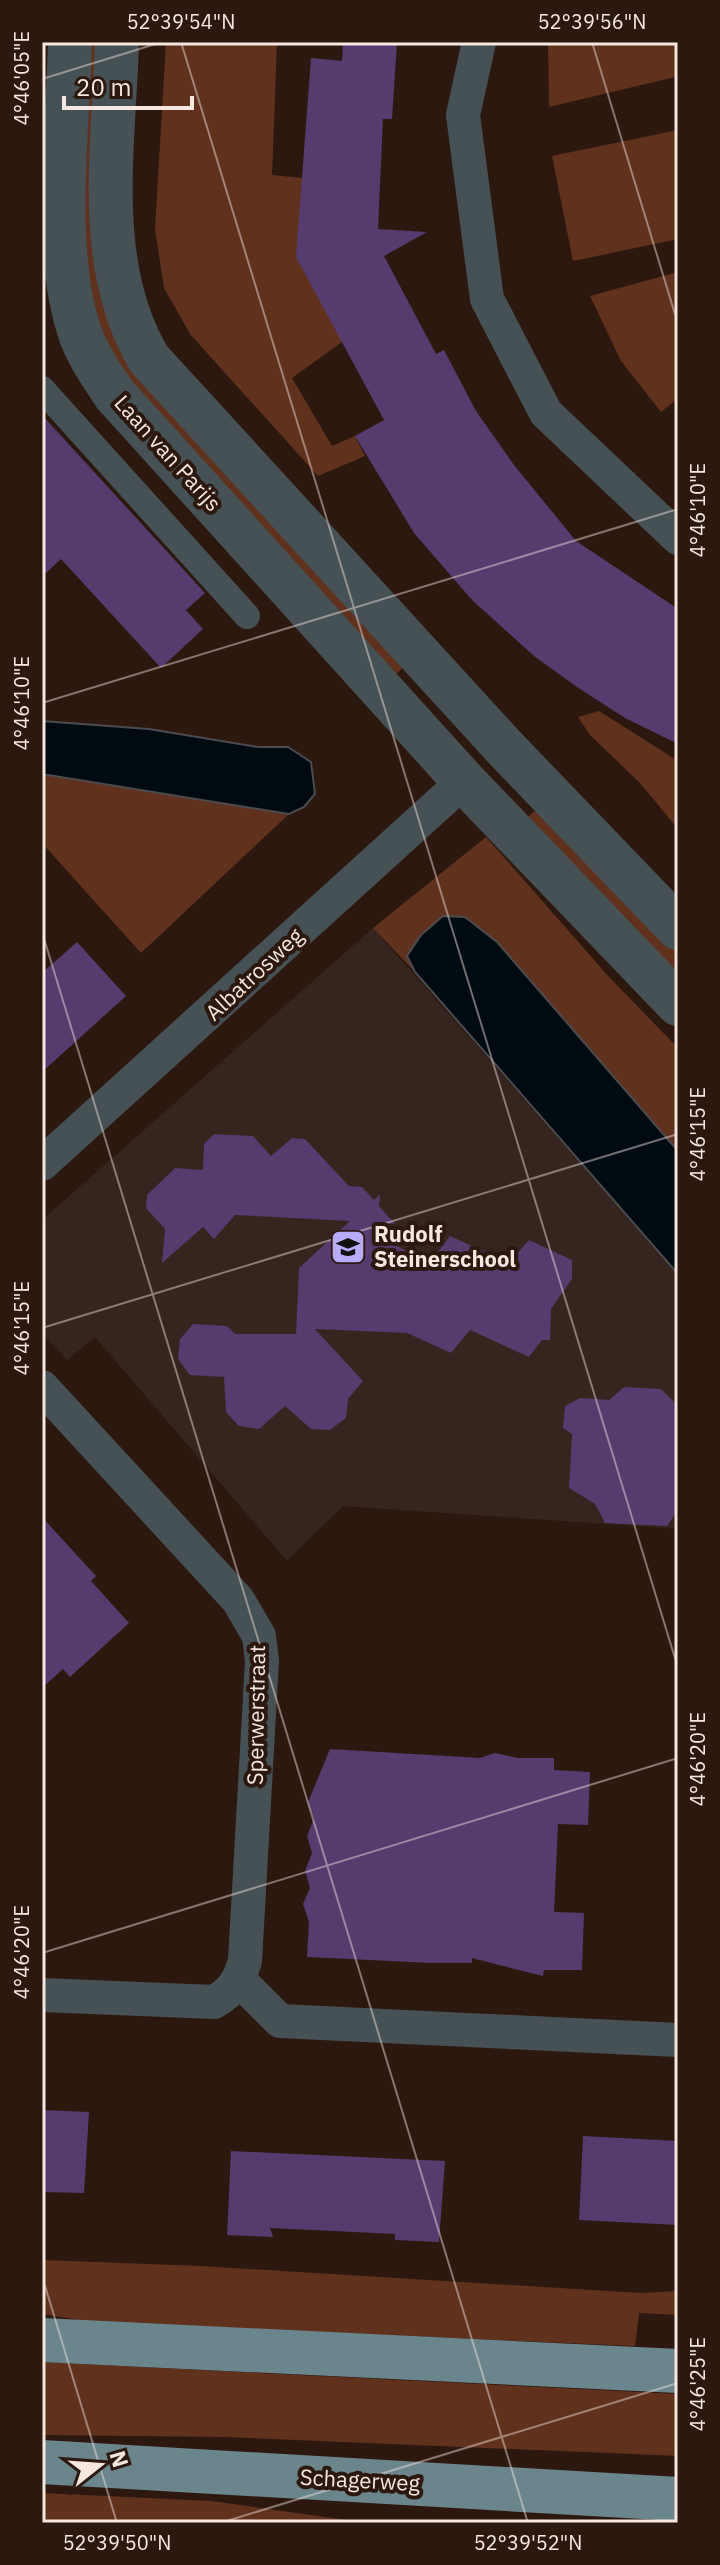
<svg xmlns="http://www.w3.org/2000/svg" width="720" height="2565" font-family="'IBM Plex Sans',sans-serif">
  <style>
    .education { fill: #36241e }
    .green { fill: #60321e }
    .water { fill: #000a11; stroke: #4a4c4f; stroke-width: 2 }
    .building { fill: #553b6e }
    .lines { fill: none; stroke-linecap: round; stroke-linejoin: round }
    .pedestrian { stroke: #455155; stroke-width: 26 }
    .minor { stroke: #455155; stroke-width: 34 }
    .tertiary { stroke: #455155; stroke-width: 44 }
    .primary { stroke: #6a858c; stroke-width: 44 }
    .ticks { fill: none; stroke: #f6e7e1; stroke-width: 2; stroke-opacity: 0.45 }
    .labels { text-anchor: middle; stroke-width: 8; stroke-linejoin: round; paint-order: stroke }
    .street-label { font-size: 22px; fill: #f6e7e1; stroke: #2d180f }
    .poi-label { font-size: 22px; font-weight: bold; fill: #f6e7e1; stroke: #2d180f; text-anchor: start }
    .neatline { fill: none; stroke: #f6e7e1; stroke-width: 3 }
    .ticks-label { font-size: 20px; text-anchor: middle; fill: #f6e7e1 }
  </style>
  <rect width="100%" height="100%" fill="#2d180f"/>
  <path class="education" d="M373,928L678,1274V1529L343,1506L287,1561L95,1337L67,1360L42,1334V1220Z"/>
  <path class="green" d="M81,42H111L102,277L412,659L390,680L110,361L75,250Z
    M166,42H277L272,175L302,178L342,342L292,378L332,446L355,436L365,456L318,476L190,334L164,288L155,229Z
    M548,42H678V73L675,77L549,107Z
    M678,130V239L573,261L552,156Z
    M678,272V398L661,412L621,361L590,296Z
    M599,711L678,761V829L640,783L590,735L578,717Z
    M42,774L289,814L141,953L42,843Z
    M543,805L678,947V988L521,822Z
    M486,837L609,977L678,1048V1151L497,942L443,916L421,935L407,956L415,972L373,928Z
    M42,2260L201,2266L641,2293L678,2291V2315L639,2313L635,2346L91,2322L42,2314Z
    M42,2362L678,2394V2456L225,2437L42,2435Z
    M42,2493L211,2501L368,2523H42Z"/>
  <path class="water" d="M42,721L149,729L258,747H288L311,762L315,794L304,807L289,814L42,774Z
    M443,916L465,917L497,942L678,1151V1274L415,972L407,956L421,935Z"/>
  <path class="building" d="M343,42H397L392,119H383L378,229L427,232L384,256L436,354L444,350L476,411L514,465L576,541L678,609V744L625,718L577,687L534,656L472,600L414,533L355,436L384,420L296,257L311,58L342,61Z
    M42,415L205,593L186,610L203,629L161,668L61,559L42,577Z
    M77,942L126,996L42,1072V973Z
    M214,1134L253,1136L271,1156L292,1138L305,1139L349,1186L362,1187L374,1200L380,1194L379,1206L395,1224L378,1223L377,1236L407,1251L437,1253L450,1236L509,1263L529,1240L572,1260V1279L551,1309L550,1340H542L529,1357L470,1330L451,1353L407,1333L315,1329L363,1381L348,1399L346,1418L330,1430L311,1429L285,1406L259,1429L239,1426L226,1412L224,1377L190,1375L178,1359L180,1339L193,1324L227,1326L235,1334H296L299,1268L350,1221L235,1215L214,1239L203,1227L162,1263L165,1229L146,1208L147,1195L175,1168L203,1170L204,1144Z
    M624,1387L661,1389L678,1406V1510L667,1526L605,1523L595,1504L569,1488L572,1434L563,1428L565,1406L580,1398L609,1400Z
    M42,1517L96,1576L91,1581L129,1623L70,1677L63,1669L42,1688Z
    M330,1749L480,1758L495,1753L518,1758H554V1770L590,1772L588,1825L558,1824L554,1912L584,1913L582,1970H544L543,1976L472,1958V1963H432L307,1957L309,1922L303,1904L310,1888L305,1871L312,1853L307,1836L314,1819L308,1802Z
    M42,2110L89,2112L84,2193L42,2192Z
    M583,2136L678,2141V2225L579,2220Z
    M231,2151L445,2161L439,2242L395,2240V2234L270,2228L273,2237L227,2235Z"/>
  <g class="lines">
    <path class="pedestrian" d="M42,389L247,616"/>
    <path class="minor" d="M479,42L463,115L487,299L546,413L678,538
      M42,1164L464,781
      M42,1387L238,1600L259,1636L262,1661L245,1961C239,1981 233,1991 214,2002L42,1995
      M240,1981L280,2021L678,2040"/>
    <path class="tertiary" d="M70,42C68,131 51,252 81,336C89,357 102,376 115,395L464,781L678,1004
      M117,42C114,146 93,265 149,359L504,747L678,928"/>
    <path class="primary" d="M42,2340L678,2371
      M42,2462L678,2499"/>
  </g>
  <path class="ticks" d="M181,42L678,1668M592,42L678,324M42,79L162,42M42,703L678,509M42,932L528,2523M42,1328L678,1134M42,1953L678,1758M42,2276L117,2523M220,2523L678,2383"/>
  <defs>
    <g id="school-square" transform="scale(1.8)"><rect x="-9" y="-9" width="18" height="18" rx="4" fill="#b8abf7" stroke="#2d180f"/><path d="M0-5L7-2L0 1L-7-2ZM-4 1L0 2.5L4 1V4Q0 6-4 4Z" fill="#111"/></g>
  </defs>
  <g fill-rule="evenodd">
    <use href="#school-square" x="348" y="1247"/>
  </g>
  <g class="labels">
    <g class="street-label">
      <text transform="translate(168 453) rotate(48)" y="8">Laan van Parijs</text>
      <text transform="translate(254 974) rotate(-43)" y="8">Albatrosweg</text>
      <text transform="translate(256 1715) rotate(-89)" y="8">Sperwerstraat</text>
      <text transform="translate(360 2480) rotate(3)" y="8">Schagerweg</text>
    </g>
    <g class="poi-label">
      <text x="374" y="1242">Rudolf<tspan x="374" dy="25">Steinerschool</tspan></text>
    </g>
  </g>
  <rect width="720" height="2565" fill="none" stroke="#2d180f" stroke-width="88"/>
  <g transform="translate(100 2465) rotate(73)" stroke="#2d180f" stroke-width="6" paint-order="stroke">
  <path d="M0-6L14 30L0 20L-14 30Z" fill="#f6e7e1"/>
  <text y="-12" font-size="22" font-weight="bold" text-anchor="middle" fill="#f6e7e1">N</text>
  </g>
  <path d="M64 96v12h128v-12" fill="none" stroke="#f6e7e1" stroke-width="4"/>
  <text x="76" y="96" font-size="24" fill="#f6e7e1" stroke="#2d180f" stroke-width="6" paint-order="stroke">20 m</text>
  <rect x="44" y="44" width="632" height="2477" class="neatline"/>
  <g class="ticks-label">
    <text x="181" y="29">52°39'54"N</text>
    <text x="592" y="29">52°39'56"N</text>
    <text transform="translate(22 78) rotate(-90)" y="7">4°46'05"E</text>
    <text transform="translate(698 510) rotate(-90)" y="7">4°46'10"E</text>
    <text transform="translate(22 703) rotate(-90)" y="7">4°46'10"E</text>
    <text transform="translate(698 1134) rotate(-90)" y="7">4°46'15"E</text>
    <text transform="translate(22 1328) rotate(-90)" y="7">4°46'15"E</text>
    <text transform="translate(698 1759) rotate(-90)" y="7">4°46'20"E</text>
    <text transform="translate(22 1952) rotate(-90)" y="7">4°46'20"E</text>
    <text transform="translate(698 2384) rotate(-90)" y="7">4°46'25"E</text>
    <text x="117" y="2550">52°39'50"N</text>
    <text x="528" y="2550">52°39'52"N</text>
  </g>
</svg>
